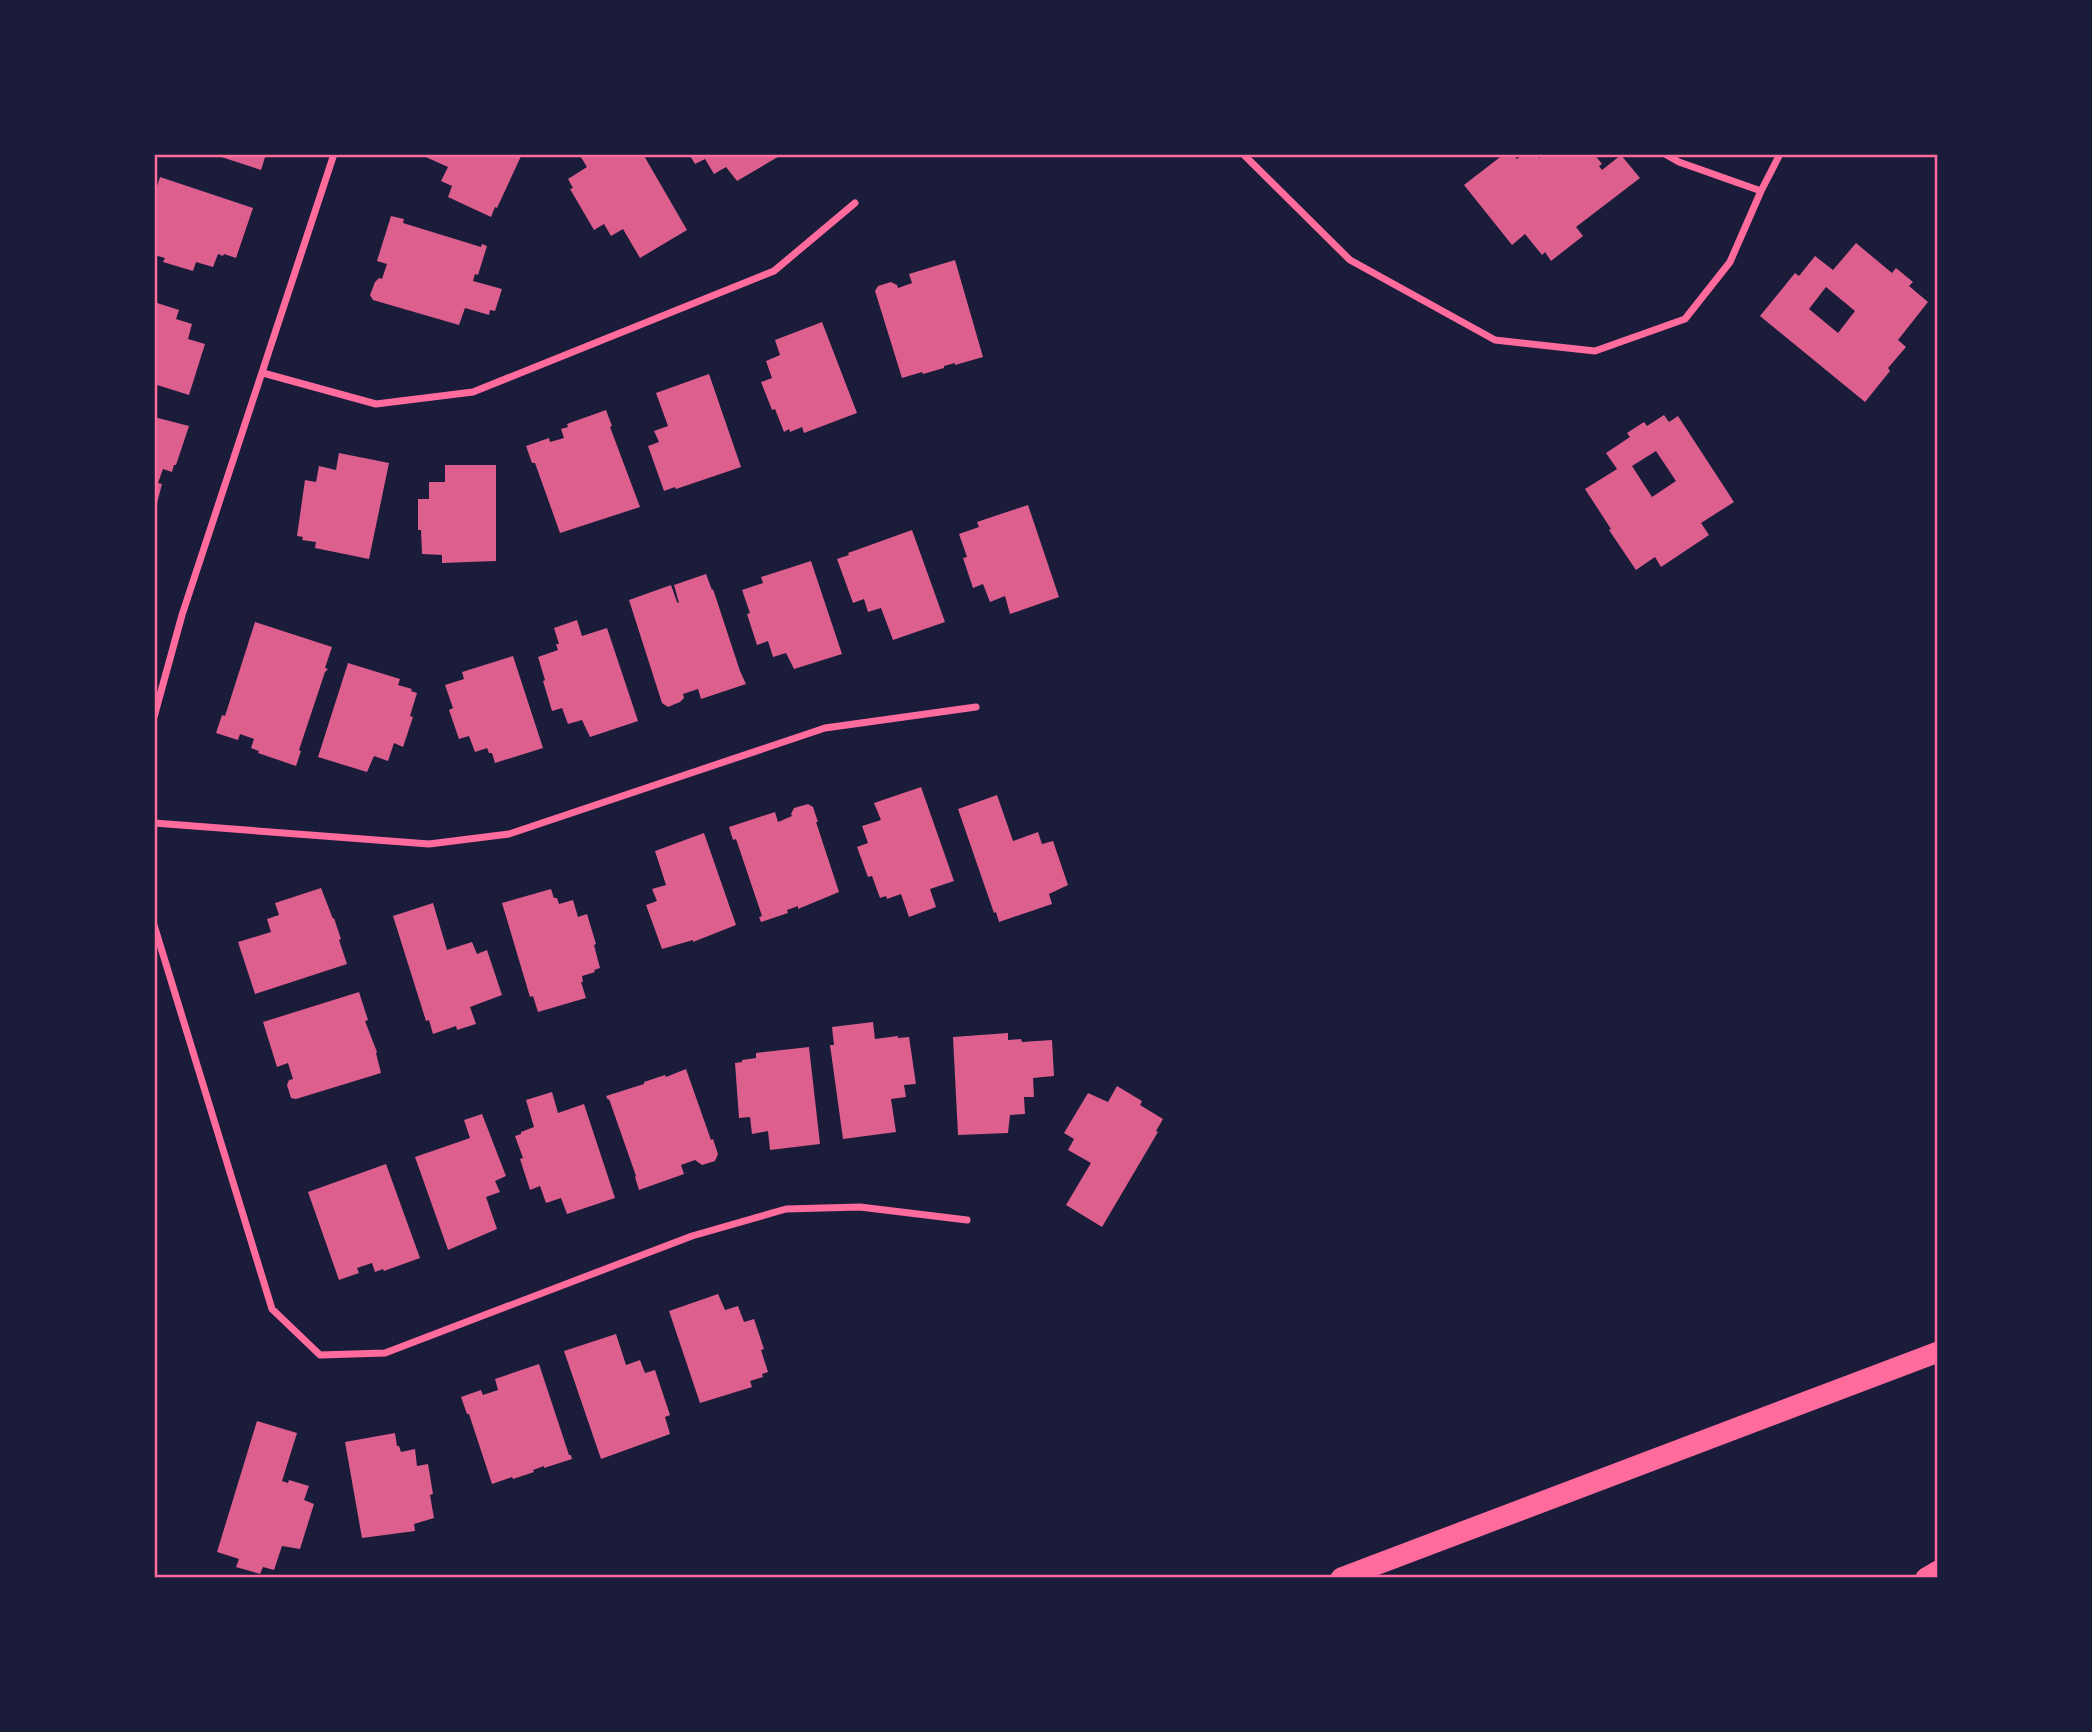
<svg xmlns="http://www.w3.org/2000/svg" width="2092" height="1732" font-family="Jost,sans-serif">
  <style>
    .building { fill: #dd5f8e; fill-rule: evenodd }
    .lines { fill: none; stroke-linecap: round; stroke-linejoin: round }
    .minor { stroke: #ff6b9d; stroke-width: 7 }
    .motorway { stroke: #ff6b9d; stroke-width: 21 }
    .neatline { fill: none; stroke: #ff6b9d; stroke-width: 2.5 }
  </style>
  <rect width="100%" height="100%" fill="#1b1b3a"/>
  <path class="building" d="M212,154H266L261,170Z
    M419,154H522L497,208L495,207L491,217L448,197L452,186L441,181L448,167Z
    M579,154H643L687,230L640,258L623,229L611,236L604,224L594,230L570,189L573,188L568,179L587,167Z
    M689,154H783L737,181L726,167L714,174L705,159L695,164Z
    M1504,154H1513L1517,159L1524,154H1537L1539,158L1544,154H1594L1602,164L1599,166L1602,170L1621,155L1640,178L1576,227L1583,236L1551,261L1545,252L1542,255L1525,234L1512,245L1464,185Z
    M160,177L253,208L236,258L224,254L223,256L218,254L213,267L196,262L193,271L163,262L165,258L154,255V195Z
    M391,216L404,219L403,223L481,247L482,244L487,246L478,275L475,274L473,281L502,289L495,311L490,310L489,315L465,308L459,325L373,300L370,295L375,282L379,278L382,279L387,264L377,261Z
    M1856,243L1892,273L1896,268L1913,282L1909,286L1928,302L1898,340L1906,347L1888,368L1890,371L1865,402L1760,316L1795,273L1799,276L1815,256L1833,270ZM1826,287L1855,311L1838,333L1809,309Z
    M955,260L983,357L955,365V363L944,366V368L923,374L922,372L902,378L875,291L878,286L891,282L897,285L898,288L912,283L909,274Z
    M154,302L179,310L176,319L192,324L188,339L205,344L189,395L154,384Z
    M822,322L857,413L804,433L802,427L790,432L789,429L784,432L775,409L772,410L761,382L772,378L766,361L780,355L775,340Z
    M709,374L741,467L676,489L675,487L664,491L648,446L659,442L654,431L668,426L656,393Z
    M606,410L612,426L610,427L640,507L560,533L535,463H532L526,446L549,438L550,442L564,438L561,429L568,427L567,424Z
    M1664,415L1669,422L1678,416L1734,502L1701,523L1709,535L1661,567L1655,557L1636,570L1609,530L1611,529L1585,489L1617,469L1606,453L1630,437L1627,433L1644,422L1647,426ZM1656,451L1676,481L1652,497L1632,466Z
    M154,417L189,426L176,465H174L172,472L163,469L158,483L162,484L155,511Z
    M339,453L389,463L369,559L315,548L316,542L302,540L303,537L297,536L305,480L316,482L319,466L336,470Z
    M445,465H496V561L442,563V555L422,554L421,530H418V499H429V482H445Z
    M1028,505L1059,597L1010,614L1005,596L990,602L983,584L973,588L963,558L967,557L959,534L979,527L977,522Z
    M912,530L945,622L893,640L881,608L868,612L864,599L853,603L837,559L849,555L848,553Z
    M811,561L842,654L794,669L786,653L773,657L768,641L757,645L747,614L750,613L742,590L763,583L761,577Z
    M706,574L712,590L713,589L740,671L746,684L701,699L698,689L683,694L684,698L680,702L668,707L662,703L629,600L671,585L677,602L679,603L674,585Z
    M577,620L582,636L607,628L638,721L590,737L582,720L568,724L562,708L552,711L543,681L545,680L538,657L558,650L556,644H559L554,628Z
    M255,622L332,647L325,668L328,669L325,672L299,750L301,751L296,766L258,753L259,751L251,748L254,739L240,734L238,740L216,733L222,715L225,716Z
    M513,656L543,748L495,763L492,753H489L487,748L475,752L469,736L459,739L449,710L453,708L445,685L464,679L462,672Z
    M348,663L400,679L398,685L412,689L411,691L417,693L410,716L413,717L403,747L394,743L388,761L374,756L367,772L318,757Z
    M921,787L954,881L930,889L936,907L909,917L901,894L887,899L886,896L880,898L872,876L868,877L857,847L868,843L862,826L881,820L874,803Z
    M997,795L1013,841L1038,832L1042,844L1053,841L1068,885L1049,894L1052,904L999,922L996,912L994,913L958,809Z
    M808,804L813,807L818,822H816L839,892L798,909V906L787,910L788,913L761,922L759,917L762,916L736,839L733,840L729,827L775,812L778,822L792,816L791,814L794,808Z
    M704,833L736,925L693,942V940L662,949L646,905L657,901L652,889L666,885L655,851Z
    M321,888L333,919L334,918L341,939L339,940L347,964L255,994L238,942L271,932L267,919L279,915L275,903Z
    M551,889L554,898H557L559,904L573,900L578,917L587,914L596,944L594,945L600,968L594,970L595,972L582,976L583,982H581L586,998L538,1012L533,996L530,997L502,903Z
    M433,903L447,950L472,942L477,954L487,950L502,995L470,1007L476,1024L457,1030L456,1026L433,1034L429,1020L426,1021L393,916Z
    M359,992L368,1020L365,1021L377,1052L376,1053L381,1073L296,1099L291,1098L287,1085L289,1080L293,1079L288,1063L277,1067L263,1022Z
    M873,1022L875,1039L898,1036V1038L909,1037L916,1084L904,1085L906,1097L891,1099L896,1132L843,1139L830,1045H834L832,1027Z
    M1008,1033V1040L1021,1039L1022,1042L1052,1040L1054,1076L1033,1078L1034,1097H1024L1025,1114L1010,1115L1008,1133L958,1135L953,1037Z
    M809,1047L820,1144L770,1150L768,1131L752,1134L750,1117L739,1118L735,1063L742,1062V1060L756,1058V1053Z
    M686,1069L711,1140L713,1139L718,1154L715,1161L702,1165L695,1160L681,1165L684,1174L639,1190L635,1177L636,1176L609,1099L608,1100L606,1096L644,1084V1082L665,1075L666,1077Z
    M1117,1086L1142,1101L1140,1105L1163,1119L1156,1131L1158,1132L1102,1227L1066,1205L1091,1163L1068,1150L1074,1139L1064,1133L1088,1093L1108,1102Z
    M552,1092L558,1113L584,1104L615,1198L567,1214L561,1198L546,1203L540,1186L530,1190L520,1159L523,1158L515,1136L521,1134V1132L534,1127L526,1100Z
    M482,1114L506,1176L495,1181L500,1192L486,1197L497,1229L448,1250L415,1157L470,1138L464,1120Z
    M386,1164L420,1258L384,1271L383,1269L375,1272L372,1263L357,1268L359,1273L339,1280L308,1192Z
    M718,1294L725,1310L738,1306L744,1322L754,1319L764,1349L761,1350L768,1372L762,1374L763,1377L750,1381L752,1387L700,1403L669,1311Z
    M616,1334L626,1365L640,1360L645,1373L655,1370L670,1415L665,1417L670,1434L601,1459L564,1351Z
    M539,1364L569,1455H571L572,1459L544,1468V1466L533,1470L534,1472L513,1479L512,1477L492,1484L469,1414H467L461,1397L481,1390L483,1395L498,1390L495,1379Z
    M257,1421L297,1433L282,1481L288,1483L289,1480L309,1486L304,1500L314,1504L300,1549L282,1546L274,1570L263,1567L260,1574L236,1567L239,1559L217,1552Z
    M395,1433L397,1446H399L401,1452L415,1449L417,1466L428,1464L433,1494L430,1495L434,1518L414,1524L415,1531L362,1538L345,1442Z"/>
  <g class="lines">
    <path class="minor" d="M1243,154L1350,260L1495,340L1595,351L1685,319L1730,262L1761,191L1780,154
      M1665,154L1679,162L1761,191
      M263,373L376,404L473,392L774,271L855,203
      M154,717L182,615L334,154
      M154,823L429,844L509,834L825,728L976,707
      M154,925L272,1309L320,1355L385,1353L692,1236L786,1209L860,1207L967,1220"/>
    <path class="motorway" d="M1341,1578L1938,1352
      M1926,1578L1938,1571"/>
  </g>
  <rect width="2092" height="1732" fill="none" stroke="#1b1b3a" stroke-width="312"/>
  <rect x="156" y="156" width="1780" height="1420" class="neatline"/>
</svg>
